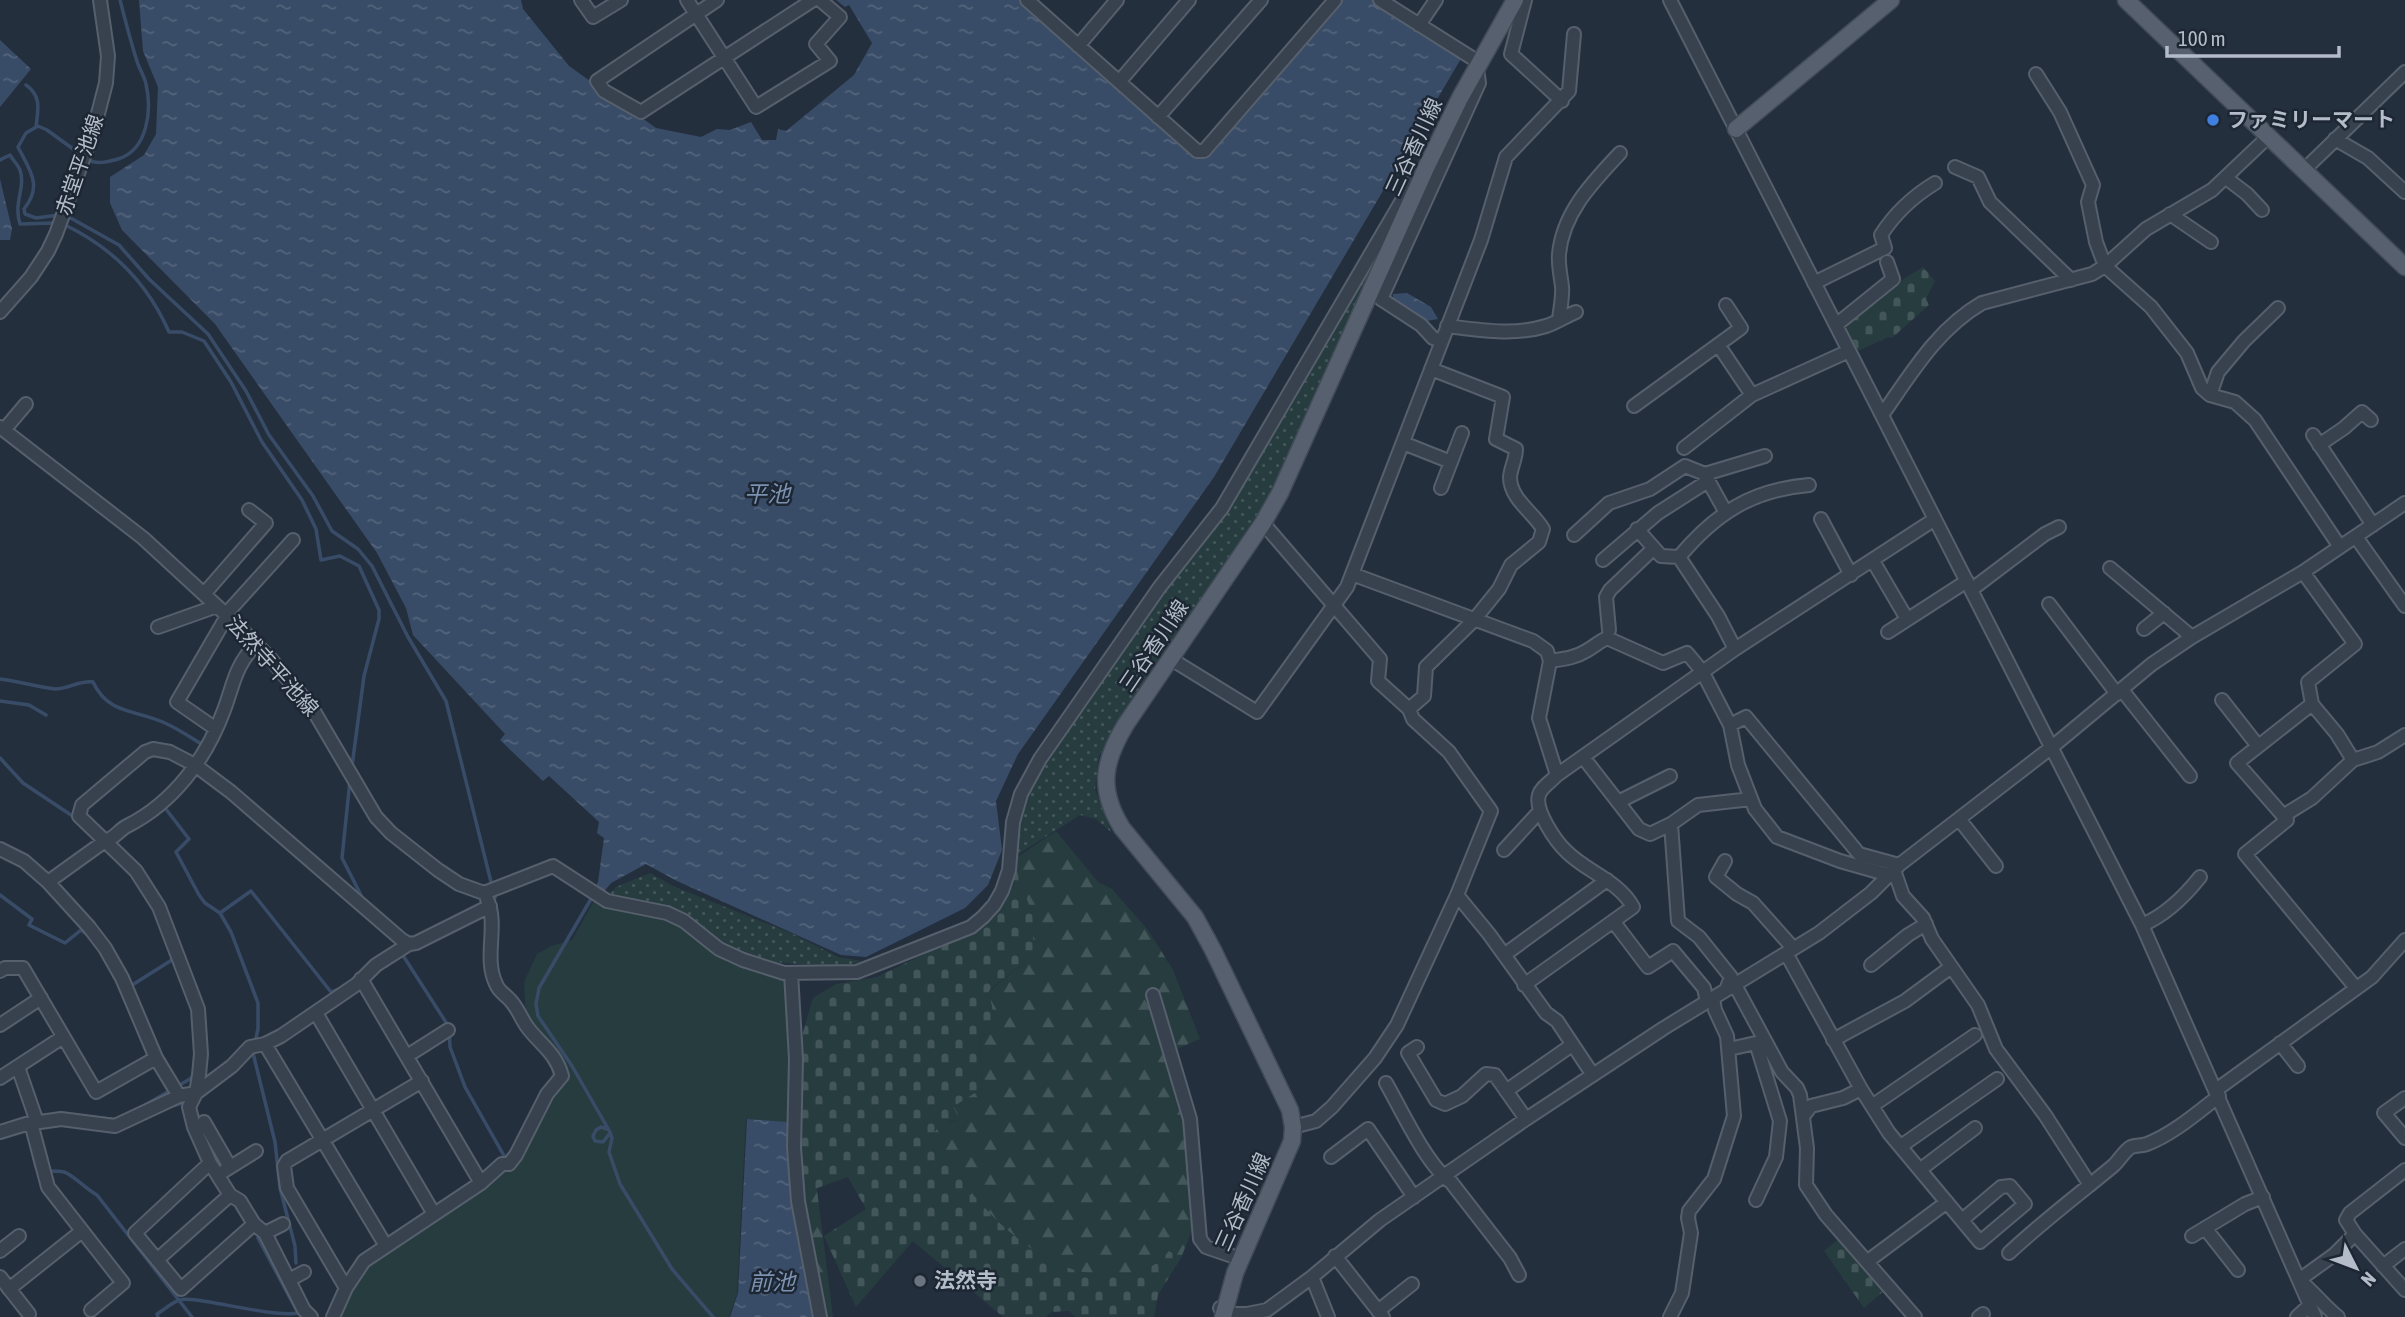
<svg xmlns="http://www.w3.org/2000/svg" width="2405" height="1317" font-family="'Asap Condensed','Noto Sans JP',sans-serif">
  <style>
    .grass { fill: url(#grass-dots) }
    .forest { fill: url(#forest-firs) }
    .cemetery { fill: url(#cemetery-stones) }
    .park { fill: #263c3f }
    .water { fill: url(#water-ripples) }
    .lines { fill: none; stroke-linecap: round; stroke-linejoin: round }
    .stream { stroke: #394c67; stroke-width: 3.5 }
    .minor-casing { stroke: #565f6c; stroke-width: 16 }
    .major-casing { stroke: #414a57; stroke-width: 19 }
    .minor { stroke: #38414e; stroke-width: 12 }
    .major { stroke: #56606e; stroke-width: 16 }
    .shop-dot { fill: #3f7fe0; stroke: #1d2633; stroke-width: 2.5 }
    .worship-dot { fill: #6b7280; stroke: #1d2633; stroke-width: 2.5 }
    .labels { text-anchor: middle; stroke-width: 5; stroke-linejoin: round; paint-order: stroke }
    .poi-label { font-size: 21px; font-weight: bold; fill: #b4bcc9; stroke: #1d2633; text-anchor: start }
    .street-label { font-size: 21px; fill: #b4bcc9; stroke: #1d2633 }
    .water-label { font-size: 23px; font-style: italic; fill: #7c92b1; stroke: #1d2633 }
  </style>
  <defs>
    <pattern id="grass-dots" width="8" height="8" patternUnits="userSpaceOnUse" patternTransform="scale(1.75)"><rect width="8" height="8" fill="#263c3f"/><path d="M2 2h.1M6 6h.1" fill="none" stroke="#435659" stroke-width="1.8" stroke-linecap="round"/></pattern>
    <pattern id="forest-firs" width="22" height="20" patternUnits="userSpaceOnUse" patternTransform="scale(1.75)"><rect width="22" height="20" fill="#263c3f"/><path d="M5 1l3.5 6h-7zM16 11l3.5 6h-7z" fill="#435659"/></pattern>
    <pattern id="cemetery-stones" width="16" height="16" patternUnits="userSpaceOnUse" patternTransform="scale(1.75)"><rect width="16" height="16" fill="#263c3f"/><path d="M2 7V4a2 2 0 0 1 4 0v3zM10 15v-3a2 2 0 0 1 4 0v3z" fill="#435659"/></pattern>
    <pattern id="water-ripples" width="26" height="14" patternUnits="userSpaceOnUse" patternTransform="scale(1.75)"><rect width="26" height="14" fill="#394c67"/><path d="M2 4q2-2 4 0t4 0M15 11q2-2 4 0t4 0" fill="none" stroke="#53647b"/></pattern>
  </defs>
  <rect width="100%" height="100%" fill="#242f3e"/>
  <path class="grass" d="M1395,221L1281,479L1125,713L1099,756L1095,789L1111,832L1096,819L1080,815L1012,858L1015,822L1041,761L1220,514Z
    M650,873L673,886L793,934L838,957L862,961L842,968L755,960L727,950L674,912L650,901L626,904L608,896L616,887Z"/>
  <path class="forest" d="M1056,831L1098,882L1112,889L1148,930L1173,970L1200,1039L1167,1053L1204,1177L1198,1215L1181,1258L1169,1251C1154,1269 1140,1273 1117,1275C1038,1281 966,1197 932,1135L942,1122L960,1121L953,1107L982,1088L980,1037L996,1030L989,992L1033,955V917L1013,860Z
    M780,1117L808,1118L833,1317H805Z"/>
  <path class="cemetery" d="M1923,267L1935,281L1926,299L1929,305L1892,338L1888,337L1858,351L1845,325L1869,305L1878,302L1889,288Z
    M1013,860L1033,917V955L989,991L996,1030L980,1037L982,1088L953,1107L961,1122C946,1118 941,1124 932,1135C967,1197 1038,1281 1117,1275C1140,1273 1154,1269 1169,1251L1181,1258L1158,1295L1154,1317H1076L1069,1311L1051,1312L1046,1317H1003L913,1241L856,1307L824,1236L866,1209L848,1177L801,1194L802,1036L813,998L836,984L877,977L947,943L985,919Z
    M1840,1238L1885,1290L1864,1308L1824,1251Z"/>
  <path class="park" d="M595,899L630,912L664,916L680,923L744,965L798,983L793,1025L788,1122L746,1119L737,1294L729,1317H339L363,1265L462,1203L513,1162L555,1067L526,1020L524,982L537,954L551,946L572,940Z"/>
  <path class="water" d="M139,0H521L523,9L569,66L656,128L701,137L717,129L730,130L751,122L762,140H776L778,129L786,131L854,75L872,43L849,5L845,7L836,0H1022L1202,159L1342,0H1374L1462,57L1214,477L1018,754L996,801L1002,850L988,885L965,908L866,957L841,955L677,881L646,864L611,883L602,894L595,888L598,882L604,838L597,833L599,822L549,776L543,781L500,740L505,734L413,635L406,608L377,553L215,324L122,230L110,203V177L144,155L156,134L158,87L143,51Z
    M0,40L31,69L0,107Z
    M0,179L12,229L10,240H0Z
    M1407,293L1431,307L1438,319L1426,321L1393,302V294Z
    M747,1119L788,1122L793,1201L812,1317H730L738,1293Z"/>
  <g class="lines">
    <path class="stream" d="M26,85C42,96 38,110 36,127
      M87,159C96,165 108,162 118,159C148,150 152,110 146,84C144,75 138,67 136,58C130,39 125,19 120,0
      M0,160L10,155C13,160 18,165 20,170C26,188 13,202 20,224L55,223
      M59,215L36,218L25,214L24,209C43,185 30,171 18,147L26,133L38,126L47,130L80,154
      M67,216L119,245L149,279L208,334L246,391L269,435L313,496L332,531L358,549L372,566L408,637L446,701L495,898L490,901
      M63,224C112,247 147,282 169,332H182L204,341L231,382L262,442L302,500L316,529L321,560L340,556L359,566L379,610V619L364,676L352,766
      M0,679C18,681 37,687 55,689C68,689 80,680 93,682C109,716 137,709 167,724C180,730 193,739 205,746
      M0,701L29,705L46,715
      M0,758L23,783L77,819
      M350,780L342,858L365,903
      M162,804L189,839L176,852L199,895L205,903L220,913L251,891L331,992L343,987
      M0,895L32,919L29,925L65,943L81,930L88,935
      M591,899L539,988L536,1004L538,1016L572,1066L610,1132L612,1138L609,1152L620,1184L672,1269L713,1317
      M220,913L231,932L258,1003V1029L255,1042
      M386,966L402,954L449,1027L450,1047L465,1087L507,1161
      M129,987L175,958
      M252,1049L275,1142L280,1188L295,1246L296,1263
      M169,1107L189,1101
      M140,1108L190,1079L195,1073
      M63,1114L111,1119
      M607,1129L601,1127L596,1130L593,1136L595,1141L603,1142L610,1133
      M28,1133L36,1167L40,1168
      M47,1171C52,1171 59,1171 64,1172C72,1174 87,1190 97,1195L192,1317
      M158,1317L157,1314C164,1310 172,1302 180,1300C185,1298 191,1300 196,1300C222,1303 276,1317 298,1313L258,1238"/>
    <g class="minor-casing">
      <path id="minor" d="M581,0L593,17L621,0
        M687,0L756,107L830,61L816,44L840,17L820,0
        M717,0L597,81L604,91L641,112L813,0
        M1027,0L1197,151H1204L1335,0
        M1380,0L1480,63
        M1525,0L1511,54L1562,101
        M1670,0L2142,925L2315,1317
        M1419,25L1436,0
        M1078,46L1117,0
        M2036,74L2060,112L2093,185L2088,202L2096,242L2105,266L2151,307L2187,353L2202,388L2210,395L2235,402L2255,420L2340,547
        M1119,82L1189,0
        M1158,117L1261,0
        M2335,139L2368,158L2405,192
        M1955,167L1978,177L1990,202L2071,280
        M2304,170L2405,72
        M2226,178L2247,194L2262,210
        M2170,214L2211,242
        M1814,283L1885,248L1881,235C1895,213 1912,197 1935,183
        M0,312L31,277L48,251L56,234L94,129L106,83L108,56L100,0
        M1559,320C1560,309 1563,297 1562,287C1561,276 1558,266 1559,254C1563,212 1593,182 1620,153
        M1836,325L1893,279L1887,262
        M1447,326C1480,330 1514,336 1546,326C1556,323 1566,316 1576,312
        M1441,341L1433,338L1421,325L1381,299L1479,83L1477,69
        M1719,346L1752,395
        M2210,395L2218,372L2244,341L2278,308
        M1634,406L1741,328L1726,305
        M1882,415C1911,374 1937,329 1982,303L2092,274L2105,266L2146,229L2212,190L2269,136
        M0,427L143,538L233,621L269,657L312,708L376,817L391,833L438,870L459,884L484,893L553,866L607,901L667,913L684,921L719,949L743,960L784,973L857,972L971,927L983,917L994,905L1002,891L1009,870L1013,822L1021,794L1040,759L1159,588L1222,508L1414,180
        M4,430L26,404
        M2313,435L2373,525
        M1403,443L1451,462
        M2319,445L2344,428L2362,412L2371,420
        M1684,448L1752,395L1849,351
        M1705,475L1725,511
        M1441,488L1462,433
        M1821,519L1851,575
        M1263,523L1380,659L1378,681L1409,709L1424,696L1426,667L1474,620L1499,589L1511,565L1539,542L1543,529C1533,512 1510,499 1510,477C1511,467 1516,459 1516,449L1496,439L1503,397L1431,369
        M1637,529L1661,556L1679,557L1718,616L1735,649
        M1574,535L1609,503L1650,489L1685,466L1705,474L1765,456
        M2356,537L2405,606
        M1679,557C1715,514 1751,490 1809,485
        M1603,560L1658,513L1708,481
        M1873,561L1907,619
        M2110,568L2192,637
        M2303,572L2355,644L2308,682L2312,704L2237,763L2287,820L2245,854L2356,988
        M1352,574L1533,641L1547,651L1550,661L1539,718L1557,775
        M1971,590L2045,534L2059,527
        M204,594L266,523L249,510
        M2049,604L2117,694
        M226,614L293,540
        M158,627L217,606
        M2144,629L2164,613
        M1609,630L1606,597L1610,590L1654,548
        M1888,632L1967,581
        M256,644C235,666 234,683 224,710C206,759 173,803 127,826C119,830 114,839 105,841L136,871L159,907L198,1009L201,1054L199,1075L196,1093L189,1107L194,1127L210,1163L230,1195L240,1201L254,1224L265,1233L304,1310L311,1317
        M1171,659L1257,712L1347,587L1481,240L1506,157L1569,91L1574,34
        M1550,661C1563,659 1575,658 1586,651C1594,647 1598,642 1607,638L1663,663L1687,653L1702,671L1730,725L1738,765L1755,809L1777,837L1840,861L1889,875
        M2122,690L2190,776
        M2222,700L2258,746
        M2312,704L2337,734L2353,760
        M1730,725L1746,717L1859,854L1899,865
        M216,729L177,702L227,616
        M1583,757L1639,829L1650,834L1671,824L1698,805L1751,799
        M1618,802L1670,776
        M2283,816L2312,798L2353,760L2378,752L2405,735
        M1959,819L1996,866
        M1671,824L1678,921L1699,937L1731,977L1726,990
        M0,849L24,861L48,882L89,927L105,948L122,978L156,1058L179,1096
        M1504,850L1539,812
        M1725,861L1716,877L1737,894L1753,903L1793,948
        M1894,870L1903,896L1923,918L1932,939L1978,1005L1996,1049L2045,1115L2090,1185
        M48,882L105,841L79,816L82,805L145,752L153,749L170,752L195,765L231,792L402,940L409,944
        M1457,895L1489,934L1546,1013L1557,1021L1593,1075
        M1613,921L1648,967L1673,951L1704,988L1707,1002
        M2142,925C2166,915 2184,897 2200,877
        M1786,953L1861,1089L1889,1133L1980,1242L2025,1204L2010,1186L2001,1187L1962,1220
        M1504,955L1607,880
        M1871,965L1908,935L1926,924
        M0,971L5,968H23L96,1092L156,1058
        M791,973L796,1059L794,1147L798,1201L820,1317
        M361,979L481,1183
        M1524,985L1633,907C1619,881 1587,872 1567,852C1556,842 1534,810 1539,795C1541,787 1552,781 1557,775L1735,649L1935,519
        M1735,985L1782,1072L1797,1088L1800,1095L1807,1148L1806,1185L1826,1215L1915,1317
        M1153,995L1190,1119L1200,1239L1206,1247L1241,1259
        M316,1013L434,1214
        M0,1025L41,998
        M1833,1040L1905,1001L1947,970
        M2280,1043L2298,1066
        M265,1044L386,1246
        M1417,1047L1408,1053L1436,1100L1445,1104L1462,1096L1486,1074L1495,1075L1526,1119
        M1729,1049L1756,1043L1780,1121L1776,1157L1756,1200
        M407,1056L448,1030
        M18,1067L37,1122
        M0,1078L63,1037
        M1386,1083C1401,1109 1427,1166 1451,1182L1510,1258L1519,1275
        M2216,1090L2372,977L2405,940
        M1506,1091L1572,1045
        M2405,1098L2384,1113L2405,1138
        M1872,1106L1975,1035
        M1804,1115L1811,1106L1843,1098L1861,1089
        M204,1122L230,1167
        M31,1123L48,1187L123,1283L91,1310
        M1293,1127L1316,1121L1332,1107L1375,1058L1397,1025L1457,895L1491,811L1449,752L1413,719L1409,709
        M0,1132L26,1124L61,1119L115,1126L179,1096L196,1093L232,1066L250,1047L265,1044L281,1036L357,984L376,965L409,944L416,943L490,906
        M1901,1146L1997,1079
        M1331,1157L1368,1129L1414,1197
        M210,1163L135,1233L181,1289L254,1224
        M1921,1169L1975,1128
        M224,1171L256,1151
        M2205,1228L2238,1270
        M265,1233L283,1224
        M2355,1234L2405,1290
        M2192,1236L2245,1204L2263,1197
        M0,1251L19,1236
        M2009,1253C2042,1222 2078,1195 2113,1166C2119,1161 2124,1151 2131,1147C2136,1145 2142,1146 2147,1144C2173,1134 2197,1113 2219,1096
        M1335,1256L1383,1317
        M158,1259L230,1195
        M1868,1261L1947,1202
        M2383,1266L2405,1249
        M0,1277L29,1314
        M1312,1277L1328,1317
        M289,1280L304,1272
        M346,1288L287,1188L284,1166L287,1161L422,1081
        M9,1289L82,1231
        M1220,1308L1224,1314H1247L1267,1310L1312,1277L1380,1220L1526,1119L1664,1028L1819,933L1871,893L1899,865L2052,747L2152,664L2192,637L2303,572L2405,503
        M1378,1311L1412,1284
        M333,1317L346,1288L364,1261L481,1183L502,1164H509L516,1155L547,1094L562,1076C556,1053 541,1045 528,1028C521,1019 518,1008 510,1000C505,994 499,992 496,984C483,957 499,926 487,899
        M1670,1317L1682,1293L1691,1233L1688,1218L1689,1211L1714,1179L1734,1116L1727,1036L1715,1010L1713,998
        M1979,1317L1983,1314
        M2297,1317L2310,1305
        M2338,1317C2324,1306 2313,1291 2299,1280L2335,1254L2355,1234L2346,1220L2350,1213L2405,1170"/>
    </g>
    <g class="major-casing">
      <path id="major" d="M2126,0L2405,267
        M1736,129L1891,0
        M1223,1317L1235,1273L1292,1141L1293,1127L1290,1110L1213,950L1195,917L1122,828C1098,789 1103,762 1126,724L1263,523L1280,493L1426,168L1460,98L1515,0"/>
    </g>
    <use href="#minor" class="minor"/>
    <use href="#major" class="major"/>
  </g>
  <circle class="shop-dot" cx="2213" cy="120" r="7"/>
  <circle class="worship-dot" cx="920" cy="1281" r="7"/>
  <g class="labels">
    <g class="poi-label">
      <text x="2227" y="127">ファミリーマート</text>
      <text x="934" y="1288">法然寺</text>
    </g>
    <g class="street-label">
      <text transform="translate(1414 147) rotate(-65)" y="7">三谷香川線</text>
      <text transform="translate(80 165) rotate(-71)" y="7">赤堂平池線</text>
      <text transform="translate(1154 646) rotate(-56)" y="7">三谷香川線</text>
      <text transform="translate(272 666) rotate(48)" y="7">法然寺平池線</text>
      <text transform="translate(1243 1202) rotate(-66)" y="7">三谷香川線</text>
    </g>
    <g class="water-label">
      <text x="767" y="502">平池</text>
      <text x="772" y="1290">前池</text>
    </g>
  </g>
  <g transform="translate(2356 1268) rotate(132)" stroke="#1d2633" stroke-width="5" paint-order="stroke">
  <path d="M0-5L12 26L0 18L-12 26Z" fill="#b4bcc9"/>
  <text y="-10" font-size="19" font-weight="bold" text-anchor="middle" fill="#b4bcc9">N</text>
  </g>
  <path d="M2167 46v10h172v-10" fill="none" stroke="#b4bcc9" stroke-width="3.5"/>
  <text x="2178" y="46" font-size="21" fill="#b4bcc9" stroke="#1d2633" stroke-width="5" paint-order="stroke">100 m</text>
</svg>
